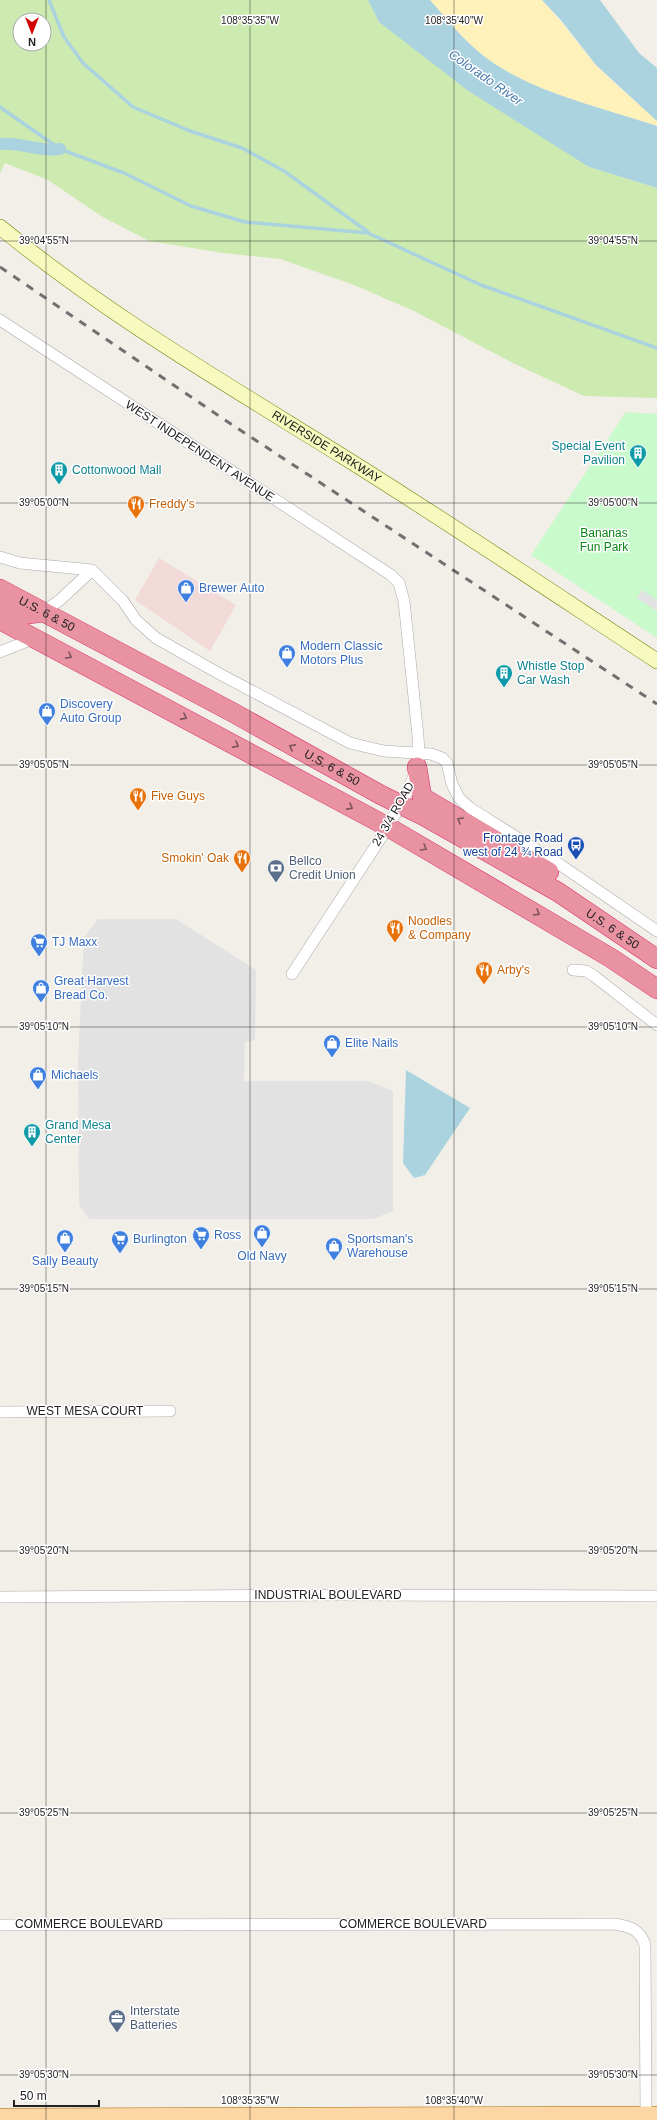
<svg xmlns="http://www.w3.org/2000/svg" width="657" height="2120" font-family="Arial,sans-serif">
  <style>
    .commercial { fill: #f2dad9 }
    .grass { fill: #cdebb0; fill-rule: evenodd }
    .sand { fill: #fff1ba }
    .park { fill: #c8facc }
    .parking { fill: #e2e2e2 }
    .water { fill: #aad3df }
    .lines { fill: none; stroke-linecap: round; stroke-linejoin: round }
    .stream { stroke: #aad3df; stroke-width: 3.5 }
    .canal { stroke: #aad3df; stroke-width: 12 }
    .street-casing { stroke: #a9a9a9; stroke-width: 12 }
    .secondary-casing { stroke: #707d05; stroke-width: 16 }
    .primary-casing { stroke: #a06b00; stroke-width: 18 }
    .highway-casing { stroke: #dc2a67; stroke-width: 20 }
    .street { stroke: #fff; stroke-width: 11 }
    .secondary { stroke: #f7fabf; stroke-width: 15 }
    .primary { stroke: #fcd6a4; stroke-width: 17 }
    .highway { stroke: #e892a2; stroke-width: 19 }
    .rail { stroke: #707070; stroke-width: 3; stroke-dasharray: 8 8; stroke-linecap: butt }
    .oneway { stroke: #7b545c }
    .ticks { fill: none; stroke: #222; stroke-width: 1; stroke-opacity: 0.45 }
    .labels { text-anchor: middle; stroke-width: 3; stroke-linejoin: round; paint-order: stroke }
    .culture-label { font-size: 12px; fill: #0d838f; stroke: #fff; text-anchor: start }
    .street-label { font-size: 12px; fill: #222; stroke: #fff }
    .food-label { font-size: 12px; fill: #c56008; stroke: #fff; text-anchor: start }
    .park-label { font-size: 12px; fill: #0c8416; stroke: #fff }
    .shop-label { font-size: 12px; fill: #366cbe; stroke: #fff; text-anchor: start }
    .transit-label { font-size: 12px; fill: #164399; stroke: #fff; text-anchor: end }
    .service-label { font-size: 12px; fill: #4e5e75; stroke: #fff; text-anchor: start }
    .water-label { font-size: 13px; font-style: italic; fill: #4a7aab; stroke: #fff }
    .ticks-label { font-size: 10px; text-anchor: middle; fill: #222; stroke: #fff; stroke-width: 3; stroke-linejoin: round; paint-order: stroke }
  </style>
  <rect width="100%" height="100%" fill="#f2efe9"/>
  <path class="commercial" d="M159,558L236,605L210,651L135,600Z"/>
  <path class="grass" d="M0,0H368L379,22L589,167L657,188V398L584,396L515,364L414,311L354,285L280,259L223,253L149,241L101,216L48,180L5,163L0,173ZM20,20H44V44H20Z"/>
  <path class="sand" d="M430,0H542C561,20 577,43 595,64C612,83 638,102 657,121V126C601,107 533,93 485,57C464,41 447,19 430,0Z"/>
  <path class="park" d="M626,412L657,414V638L531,555Z"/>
  <path class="parking" d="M642,590L657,600V611L637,598Z
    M98,919H176L256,970L255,1040L245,1042L244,1081H368L393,1091V1211L373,1219H89L79,1205L78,1061L84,937Z"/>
  <path class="water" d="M368,0H430C447,19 464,41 485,57C533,93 601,107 657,126V188L589,167L467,90L379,22Z
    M542,0H600L639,53L657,68V121L596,65L560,19Z
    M406,1070L470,1108L425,1175L414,1178L403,1163Z"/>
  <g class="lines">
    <path class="stream" d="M49,0L64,37L83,63L133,107L190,131L242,148L284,171L368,232
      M0,107L60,149L124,173L191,206L245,222L368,233L481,285L657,348"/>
    <path class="canal" d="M0,144C21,142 38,152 60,149"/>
    <g class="street-casing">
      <path id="street" d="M0,320L391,575L399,583L404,601L418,736L419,754L417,767L409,789L388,827L292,974
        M0,557L20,563L92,570L123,601L136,620L156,638L218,673L350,743L384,751L431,754L442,758L447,763L452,784L459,798L470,808L562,866L657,931
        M43,612L60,600L92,570
        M0,652L35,638
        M573,970L586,971L594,976L657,1025
        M0,1412L170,1411
        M0,1597L340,1595L657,1596
        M0,1925L614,1924C629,1926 640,1929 645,1945L646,2115"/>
    </g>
    <g class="secondary-casing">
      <g id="secondary">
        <path id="s1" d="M0,227C106,314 226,384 342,456C448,522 552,592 657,661"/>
      </g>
    </g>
    <g class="primary-casing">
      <path id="primary" d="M0,2117L657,2115"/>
    </g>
    <g class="highway-casing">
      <g id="highway">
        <path id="s2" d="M0,589L232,712L381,795L424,816L558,892L657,959"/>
        <path d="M0,604L22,615L43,612"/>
        <path d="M0,620L388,827L611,958L657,989"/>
        <path d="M417,767L422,797L549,872"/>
      </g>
    </g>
    <use href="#street" class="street"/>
    <use href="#secondary" class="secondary"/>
    <use href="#primary" class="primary"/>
    <use href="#highway" class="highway"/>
    <path class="rail" d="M0,267L231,424L657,704"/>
  </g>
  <defs><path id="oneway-chevron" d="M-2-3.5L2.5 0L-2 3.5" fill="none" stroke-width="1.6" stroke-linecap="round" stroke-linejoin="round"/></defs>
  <g class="oneway">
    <use href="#oneway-chevron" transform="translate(69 656) rotate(28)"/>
    <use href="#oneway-chevron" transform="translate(184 717) rotate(28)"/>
    <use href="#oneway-chevron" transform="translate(236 745) rotate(28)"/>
    <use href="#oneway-chevron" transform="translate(292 747) rotate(-151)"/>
    <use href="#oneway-chevron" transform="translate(350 807) rotate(28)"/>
    <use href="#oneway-chevron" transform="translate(460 820) rotate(-150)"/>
    <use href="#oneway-chevron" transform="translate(424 848) rotate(30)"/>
    <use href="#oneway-chevron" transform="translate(537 913) rotate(31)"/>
  </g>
  <path class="ticks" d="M46,0V2120M250,0V2120M454,0V2120M0,241H657M0,503H657M0,765H657M0,1027H657M0,1289H657M0,1551H657M0,1813H657M0,2075H657"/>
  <defs>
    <g id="building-pin" transform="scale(0.9)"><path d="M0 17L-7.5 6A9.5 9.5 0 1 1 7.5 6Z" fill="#0f9aa8" stroke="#fff"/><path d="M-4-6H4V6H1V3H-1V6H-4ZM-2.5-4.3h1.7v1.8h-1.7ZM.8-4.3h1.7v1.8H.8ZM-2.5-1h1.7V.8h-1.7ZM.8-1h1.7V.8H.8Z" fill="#fff"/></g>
    <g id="restaurant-pin" transform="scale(0.9)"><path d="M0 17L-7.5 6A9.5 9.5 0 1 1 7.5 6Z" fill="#e8710a" stroke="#fff"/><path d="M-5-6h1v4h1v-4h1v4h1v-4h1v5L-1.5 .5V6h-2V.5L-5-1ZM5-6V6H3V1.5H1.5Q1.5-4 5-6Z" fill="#fff"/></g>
    <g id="shop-pin" transform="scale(0.9)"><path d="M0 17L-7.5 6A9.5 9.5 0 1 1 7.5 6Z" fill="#3f7fe0" stroke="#fff"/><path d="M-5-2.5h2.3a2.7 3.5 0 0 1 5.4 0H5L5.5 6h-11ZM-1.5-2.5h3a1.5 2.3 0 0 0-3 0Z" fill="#fff"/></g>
    <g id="bus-pin" transform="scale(0.9)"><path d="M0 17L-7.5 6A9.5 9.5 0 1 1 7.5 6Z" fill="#1a4fb4" stroke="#fff"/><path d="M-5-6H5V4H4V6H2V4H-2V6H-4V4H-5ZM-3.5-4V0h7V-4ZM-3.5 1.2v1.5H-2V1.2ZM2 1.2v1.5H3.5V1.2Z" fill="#fff"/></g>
    <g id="bank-pin" transform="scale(0.9)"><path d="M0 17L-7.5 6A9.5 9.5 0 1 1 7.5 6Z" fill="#5c6f8a" stroke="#fff"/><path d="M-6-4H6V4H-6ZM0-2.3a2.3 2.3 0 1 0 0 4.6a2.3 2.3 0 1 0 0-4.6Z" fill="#fff"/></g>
    <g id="supermarket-pin" transform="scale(0.9)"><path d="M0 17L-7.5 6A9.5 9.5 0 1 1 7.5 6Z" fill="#3f7fe0" stroke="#fff"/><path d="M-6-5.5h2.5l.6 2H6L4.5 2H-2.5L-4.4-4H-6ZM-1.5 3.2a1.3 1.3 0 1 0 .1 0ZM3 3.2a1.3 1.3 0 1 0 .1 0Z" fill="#fff"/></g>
    <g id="office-pin" transform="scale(0.9)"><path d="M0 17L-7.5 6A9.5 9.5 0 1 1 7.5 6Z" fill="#5c6f8a" stroke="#fff"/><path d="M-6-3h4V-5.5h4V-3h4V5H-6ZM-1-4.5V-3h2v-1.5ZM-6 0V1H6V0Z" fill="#fff"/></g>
  </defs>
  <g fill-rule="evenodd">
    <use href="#building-pin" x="638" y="453"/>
    <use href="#building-pin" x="59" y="470"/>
    <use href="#restaurant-pin" x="136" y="504"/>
    <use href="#shop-pin" x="186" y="588"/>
    <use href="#shop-pin" x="287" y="653"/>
    <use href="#building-pin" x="504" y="673"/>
    <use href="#shop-pin" x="47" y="711"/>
    <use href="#restaurant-pin" x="138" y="796"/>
    <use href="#bus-pin" x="576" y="845"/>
    <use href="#restaurant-pin" x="242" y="858"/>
    <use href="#bank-pin" x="276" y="868"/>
    <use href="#restaurant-pin" x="395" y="928"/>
    <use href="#supermarket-pin" x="39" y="942"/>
    <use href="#restaurant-pin" x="484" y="970"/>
    <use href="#shop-pin" x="41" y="988"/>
    <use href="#shop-pin" x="332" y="1043"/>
    <use href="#shop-pin" x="38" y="1075"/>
    <use href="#building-pin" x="32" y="1132"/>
    <use href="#shop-pin" x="262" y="1233"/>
    <use href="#supermarket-pin" x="201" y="1235"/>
    <use href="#shop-pin" x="65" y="1238"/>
    <use href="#supermarket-pin" x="120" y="1239"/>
    <use href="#shop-pin" x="334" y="1246"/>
    <use href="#office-pin" x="117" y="2018"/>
  </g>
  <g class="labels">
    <g class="culture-label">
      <text x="625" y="450" text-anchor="end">Special Event<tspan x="625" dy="14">Pavilion</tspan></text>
      <text x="72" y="474">Cottonwood Mall</text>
      <text x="517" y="670">Whistle Stop<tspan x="517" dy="14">Car Wash</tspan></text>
      <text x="45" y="1129">Grand Mesa<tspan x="45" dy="14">Center</tspan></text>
    </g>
    <g class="street-label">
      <text dy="4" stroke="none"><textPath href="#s1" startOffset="394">RIVERSIDE PARKWAY</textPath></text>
      <text transform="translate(200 451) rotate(33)" y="4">WEST INDEPENDENT AVENUE</text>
      <text dy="4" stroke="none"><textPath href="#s2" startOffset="53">U.S. 6 &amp; 50</textPath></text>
      <text dy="4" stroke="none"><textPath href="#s2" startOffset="377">U.S. 6 &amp; 50</textPath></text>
      <text transform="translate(393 814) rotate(-60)" y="4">24 3/4 ROAD</text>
      <text dy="4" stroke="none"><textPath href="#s2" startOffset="701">U.S. 6 &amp; 50</textPath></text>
      <text x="85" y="1415">WEST MESA COURT</text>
      <text x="328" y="1599">INDUSTRIAL BOULEVARD</text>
      <text x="89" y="1928">COMMERCE BOULEVARD</text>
      <text x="413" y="1928">COMMERCE BOULEVARD</text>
    </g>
    <g class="food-label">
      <text x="149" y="508">Freddy's</text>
      <text x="151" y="800">Five Guys</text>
      <text x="229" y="862" text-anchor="end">Smokin' Oak</text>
      <text x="408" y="925">Noodles<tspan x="408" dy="14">&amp; Company</tspan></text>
      <text x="497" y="974">Arby's</text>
    </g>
    <g class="park-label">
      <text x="604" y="537">Bananas<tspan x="604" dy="14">Fun Park</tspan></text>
    </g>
    <g class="shop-label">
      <text x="199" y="592">Brewer Auto</text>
      <text x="300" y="650">Modern Classic<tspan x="300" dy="14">Motors Plus</tspan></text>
      <text x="60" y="708">Discovery<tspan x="60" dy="14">Auto Group</tspan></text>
      <text x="52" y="946">TJ Maxx</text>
      <text x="54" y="985">Great Harvest<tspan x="54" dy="14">Bread Co.</tspan></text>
      <text x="345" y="1047">Elite Nails</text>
      <text x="51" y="1079">Michaels</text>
      <text x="214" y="1239">Ross</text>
      <text x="133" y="1243">Burlington</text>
      <text x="347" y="1243">Sportsman's<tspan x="347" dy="14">Warehouse</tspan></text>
      <text x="262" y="1260" text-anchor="middle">Old Navy</text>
      <text x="65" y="1265" text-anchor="middle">Sally Beauty</text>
    </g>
    <g class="transit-label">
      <text x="563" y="842">Frontage Road<tspan x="563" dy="14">west of 24 ¾ Road</tspan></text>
    </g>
    <g class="service-label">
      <text x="289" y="865">Bellco<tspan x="289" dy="14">Credit Union</tspan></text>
      <text x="130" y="2015">Interstate<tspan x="130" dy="14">Batteries</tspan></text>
    </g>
    <g class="water-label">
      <text transform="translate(486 77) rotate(35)" y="5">Colorado River</text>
    </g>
  </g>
  <g class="ticks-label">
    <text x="250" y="24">108°35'35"W</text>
    <text x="454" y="24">108°35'40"W</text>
    <text x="613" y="244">39°04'55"N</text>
    <text x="44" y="244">39°04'55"N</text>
    <text x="613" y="506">39°05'00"N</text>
    <text x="44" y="506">39°05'00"N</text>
    <text x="613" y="768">39°05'05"N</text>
    <text x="44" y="768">39°05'05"N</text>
    <text x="44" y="1030">39°05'10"N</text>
    <text x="613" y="1030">39°05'10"N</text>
    <text x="44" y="1292">39°05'15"N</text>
    <text x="613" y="1292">39°05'15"N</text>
    <text x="613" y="1554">39°05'20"N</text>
    <text x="44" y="1554">39°05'20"N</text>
    <text x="44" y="1816">39°05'25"N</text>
    <text x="613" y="1816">39°05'25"N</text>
    <text x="613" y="2078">39°05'30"N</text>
    <text x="44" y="2078">39°05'30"N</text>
    <text x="250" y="2104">108°35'35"W</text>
    <text x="454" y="2104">108°35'40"W</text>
  </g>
  <g transform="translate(32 32) rotate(180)"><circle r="19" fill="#ffffff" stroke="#a7a7a7"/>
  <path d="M0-3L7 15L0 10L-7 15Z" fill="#d40000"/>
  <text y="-6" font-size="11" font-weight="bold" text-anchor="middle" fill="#222222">N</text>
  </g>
  <path d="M14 2100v6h85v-6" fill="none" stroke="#222222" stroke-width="2"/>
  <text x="20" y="2100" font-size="12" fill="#222222" stroke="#ffffff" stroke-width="3" paint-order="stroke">50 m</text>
</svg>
